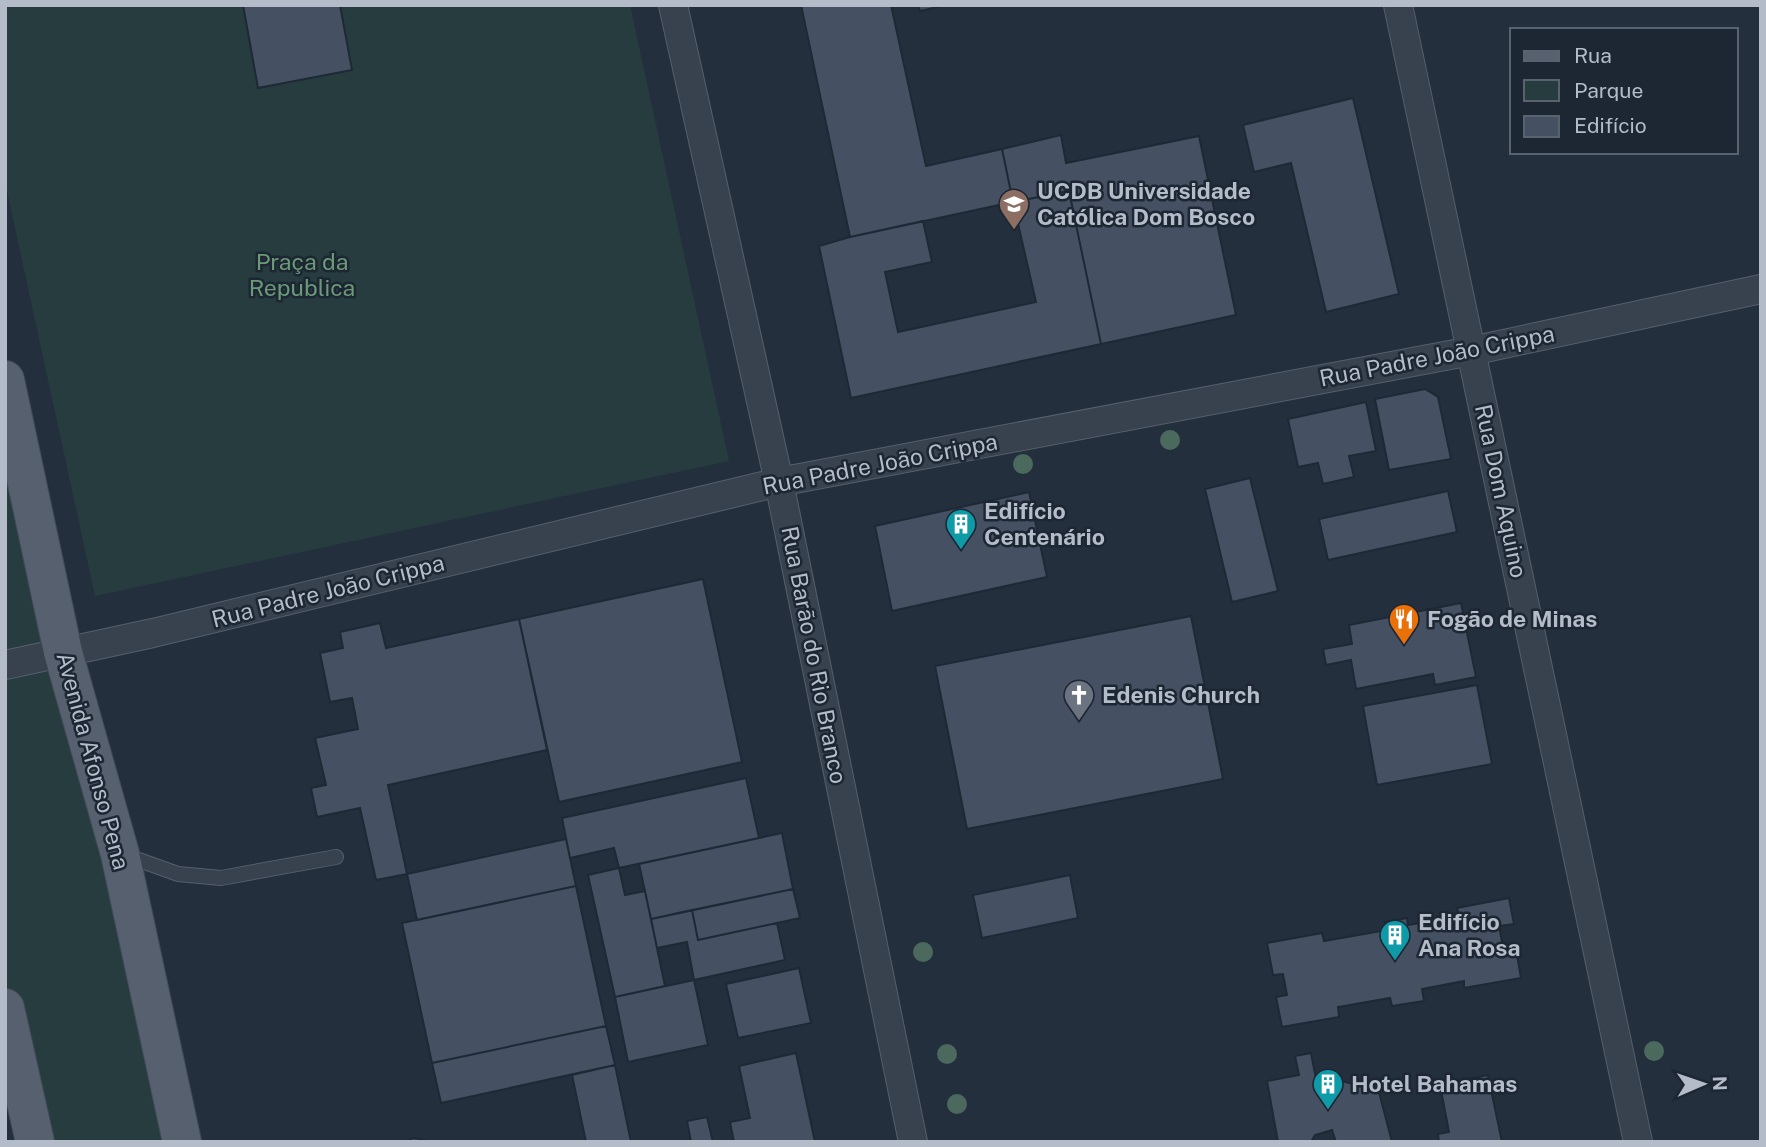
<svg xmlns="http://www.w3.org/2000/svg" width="1766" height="1147" font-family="'Public Sans',sans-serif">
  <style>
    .green { fill: #263c3f }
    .building { fill: #455162; stroke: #1f2835; stroke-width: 2 }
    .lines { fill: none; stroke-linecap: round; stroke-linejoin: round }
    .service-casing { stroke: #565f6c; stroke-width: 16 }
    .minor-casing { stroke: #565f6c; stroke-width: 30 }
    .primary-casing { stroke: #414a57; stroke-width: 40 }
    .service { stroke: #38414e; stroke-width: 14 }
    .minor { stroke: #38414e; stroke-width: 28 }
    .primary { stroke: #56606e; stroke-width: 38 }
    .tree { fill: #4b6a5d }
    .labels { text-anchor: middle; stroke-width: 5; stroke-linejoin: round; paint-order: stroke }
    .poi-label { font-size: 23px; font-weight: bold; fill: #b4bcc9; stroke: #1d2633; text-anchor: start }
    .park-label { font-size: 23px; fill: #6b9a76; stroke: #1d2633 }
    .street-label { font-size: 23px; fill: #b4bcc9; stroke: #1d2633 }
  </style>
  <rect width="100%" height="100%" fill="#242f3e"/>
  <path class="green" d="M5,5H630L729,461L95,596L5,182Z
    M5,381L182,1142H35L5,1008Z"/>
  <path class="building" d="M243,5H340L352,70L258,88Z
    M801,5H891L926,166L1002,149L1013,202L850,237Z
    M918,5H947L920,11Z
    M1353,98L1399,294L1326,312L1291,163L1254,172L1243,125Z
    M1061,135L1066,163L1199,136L1236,315L1101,344L1069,191L1013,202L1002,149Z
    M1069,191L1101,344L851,398L819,246L850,237L923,221L932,262L885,272L898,332L1036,302L1013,202Z
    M1425,389L1438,397L1451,459L1389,470L1375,399Z
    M1366,402L1376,451L1349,456L1354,477L1323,484L1318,463L1298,467L1288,419Z
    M1250,478L1278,591L1232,602L1205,489Z
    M1448,491L1457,532L1328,560L1319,519Z
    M1029,492L1047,577L892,611L875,526Z
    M703,579L742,762L559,802L519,619Z
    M1461,603L1476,677L1435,685L1433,674L1356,689L1351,660L1326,665L1323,649L1352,644L1349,625Z
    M1191,616L1223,779L967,829L935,666Z
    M519,619L547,750L388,785L407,874L376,880L360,808L317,817L311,788L326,785L315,738L358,729L352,698L330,702L320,653L343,648L340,632L380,623L386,648Z
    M1477,685L1492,764L1377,785L1363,706Z
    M746,778L759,838L619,868L614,848L570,858L562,818Z
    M782,833L793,889L651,919L639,864Z
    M566,839L576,886L417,920L407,874Z
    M619,868L625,895L645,891L665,986L615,997L588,875Z
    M1070,875L1078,918L982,938L973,895Z
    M576,886L606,1026L432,1063L402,923Z
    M793,889L800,918L698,940L692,910Z
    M1509,898L1514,924L1499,926L1504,951L1516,949L1521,978L1464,988V981L1422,989L1424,1001L1392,1006L1390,998L1338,1007L1339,1017L1282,1027L1276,997L1287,995L1283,974L1273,975L1267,943L1322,933L1324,941L1387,930L1385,922L1407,918L1408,925L1459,916L1457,908Z
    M692,910L698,940L777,923L785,960L694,980L687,942L657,948L651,919Z
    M799,968L811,1023L738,1038L726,984Z
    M694,980L708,1045L628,1062L615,997Z
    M606,1026L615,1065L441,1103L432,1063Z
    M796,1053L815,1142H734L730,1122L750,1118L739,1066Z
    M1311,1053L1317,1084L1339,1080L1379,1092L1392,1142H1336L1332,1130L1315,1135L1311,1142H1278L1267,1081L1299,1075L1295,1056Z
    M615,1065L631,1142H586L572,1075Z
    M1488,1075L1502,1142H1439L1438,1134L1449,1132L1440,1085Z
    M707,1117L713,1142H691L687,1121Z
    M413,1138L435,1142H405Z"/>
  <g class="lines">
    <g class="service-casing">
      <path id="service" d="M125,855L178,874L221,878L336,857"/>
    </g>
    <g class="minor-casing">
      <path id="minor" d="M673,5L779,482L913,1142
        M1398,5L1638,1142
        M5,665L153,633L779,482L1471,351L1761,289"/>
    </g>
    <g class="primary-casing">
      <path id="primary" d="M5,380L63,652L120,854L182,1142
        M5,1008L35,1142"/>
    </g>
    <use href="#service" class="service"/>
    <use href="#minor" class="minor"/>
    <use href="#primary" class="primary"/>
  </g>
  <g class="tree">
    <circle cx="1170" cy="440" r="10"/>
    <circle cx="1023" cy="464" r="10"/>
    <circle cx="923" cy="952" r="10"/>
    <circle cx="1654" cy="1051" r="10"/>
    <circle cx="947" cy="1054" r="10"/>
    <circle cx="957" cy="1104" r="10"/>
  </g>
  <defs>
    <g id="university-pin" transform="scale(1.575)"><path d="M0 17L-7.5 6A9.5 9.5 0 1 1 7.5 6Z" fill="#8d6e63" stroke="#1d2633"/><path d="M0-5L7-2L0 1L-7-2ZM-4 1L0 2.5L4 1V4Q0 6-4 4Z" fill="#fff"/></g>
    <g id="building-pin" transform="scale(1.575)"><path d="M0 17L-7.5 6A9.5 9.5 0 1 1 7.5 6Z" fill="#0f9aa8" stroke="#1d2633"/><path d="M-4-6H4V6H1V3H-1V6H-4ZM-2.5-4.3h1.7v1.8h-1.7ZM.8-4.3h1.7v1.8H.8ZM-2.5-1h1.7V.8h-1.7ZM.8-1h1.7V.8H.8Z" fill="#fff"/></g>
    <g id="restaurant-pin" transform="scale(1.575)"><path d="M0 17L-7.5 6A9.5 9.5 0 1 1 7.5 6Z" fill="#e8710a" stroke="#1d2633"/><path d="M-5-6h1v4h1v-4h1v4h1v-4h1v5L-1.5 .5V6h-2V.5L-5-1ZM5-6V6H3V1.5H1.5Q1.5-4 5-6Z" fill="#fff"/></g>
    <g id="church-pin" transform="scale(1.575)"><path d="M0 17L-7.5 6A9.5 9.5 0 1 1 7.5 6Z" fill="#6b7280" stroke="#1d2633"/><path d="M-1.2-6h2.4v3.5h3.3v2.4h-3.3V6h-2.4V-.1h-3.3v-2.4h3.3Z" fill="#fff"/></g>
  </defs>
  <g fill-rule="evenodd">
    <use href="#university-pin" x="1014" y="204"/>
    <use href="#building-pin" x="961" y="524"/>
    <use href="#restaurant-pin" x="1404" y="619"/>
    <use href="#church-pin" x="1079" y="695"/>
    <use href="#building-pin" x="1395" y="935"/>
    <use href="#building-pin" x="1328" y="1084"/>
  </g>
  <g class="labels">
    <g class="poi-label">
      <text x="1037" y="199">UCDB Universidade<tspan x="1037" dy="26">Católica Dom Bosco</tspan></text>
      <text x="984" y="519">Edifício<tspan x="984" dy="26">Centenário</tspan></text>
      <text x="1427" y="627">Fogão de Minas</text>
      <text x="1102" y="703">Edenis Church</text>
      <text x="1418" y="930">Edifício<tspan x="1418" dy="26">Ana Rosa</tspan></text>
      <text x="1351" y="1092">Hotel Bahamas</text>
    </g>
    <g class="park-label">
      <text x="302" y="270">Praça da<tspan x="302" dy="26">Republica</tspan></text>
    </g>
    <g class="street-label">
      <text transform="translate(1437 356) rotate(-11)" y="8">Rua Padre João Crippa</text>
      <text transform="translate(880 464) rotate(-11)" y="8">Rua Padre João Crippa</text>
      <text transform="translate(1501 491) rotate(78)" y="8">Rua Dom Aquino</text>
      <text transform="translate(328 591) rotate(-14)" y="8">Rua Padre João Crippa</text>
      <text transform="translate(814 655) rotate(79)" y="8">Rua Barão do Rio Branco</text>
      <text transform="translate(93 761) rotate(75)" y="8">Avenida Afonso Pena</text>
    </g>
  </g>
  <rect width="1766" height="1147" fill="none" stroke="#b4bcc9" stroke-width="14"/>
  <rect x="1510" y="28" width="228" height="126" fill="#1d2633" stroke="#59626f" stroke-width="2"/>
  <rect x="1524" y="51" width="35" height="10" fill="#56606e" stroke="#59626f" stroke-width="2"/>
  <text x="1574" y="63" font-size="21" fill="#b4bcc9">Rua</text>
  <rect x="1524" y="80" width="35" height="21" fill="#263c3f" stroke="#59626f" stroke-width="2"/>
  <text x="1574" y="98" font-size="21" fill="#b4bcc9">Parque</text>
  <rect x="1524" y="116" width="35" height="21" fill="#455162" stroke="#59626f" stroke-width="2"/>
  <text x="1574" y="133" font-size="21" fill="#b4bcc9">Edifício</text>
  <g transform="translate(1703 1084) rotate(88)" stroke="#1d2633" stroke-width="5" paint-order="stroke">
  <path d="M0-5L12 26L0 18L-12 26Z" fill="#b4bcc9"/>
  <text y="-10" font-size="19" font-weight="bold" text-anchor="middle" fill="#b4bcc9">N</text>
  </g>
</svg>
